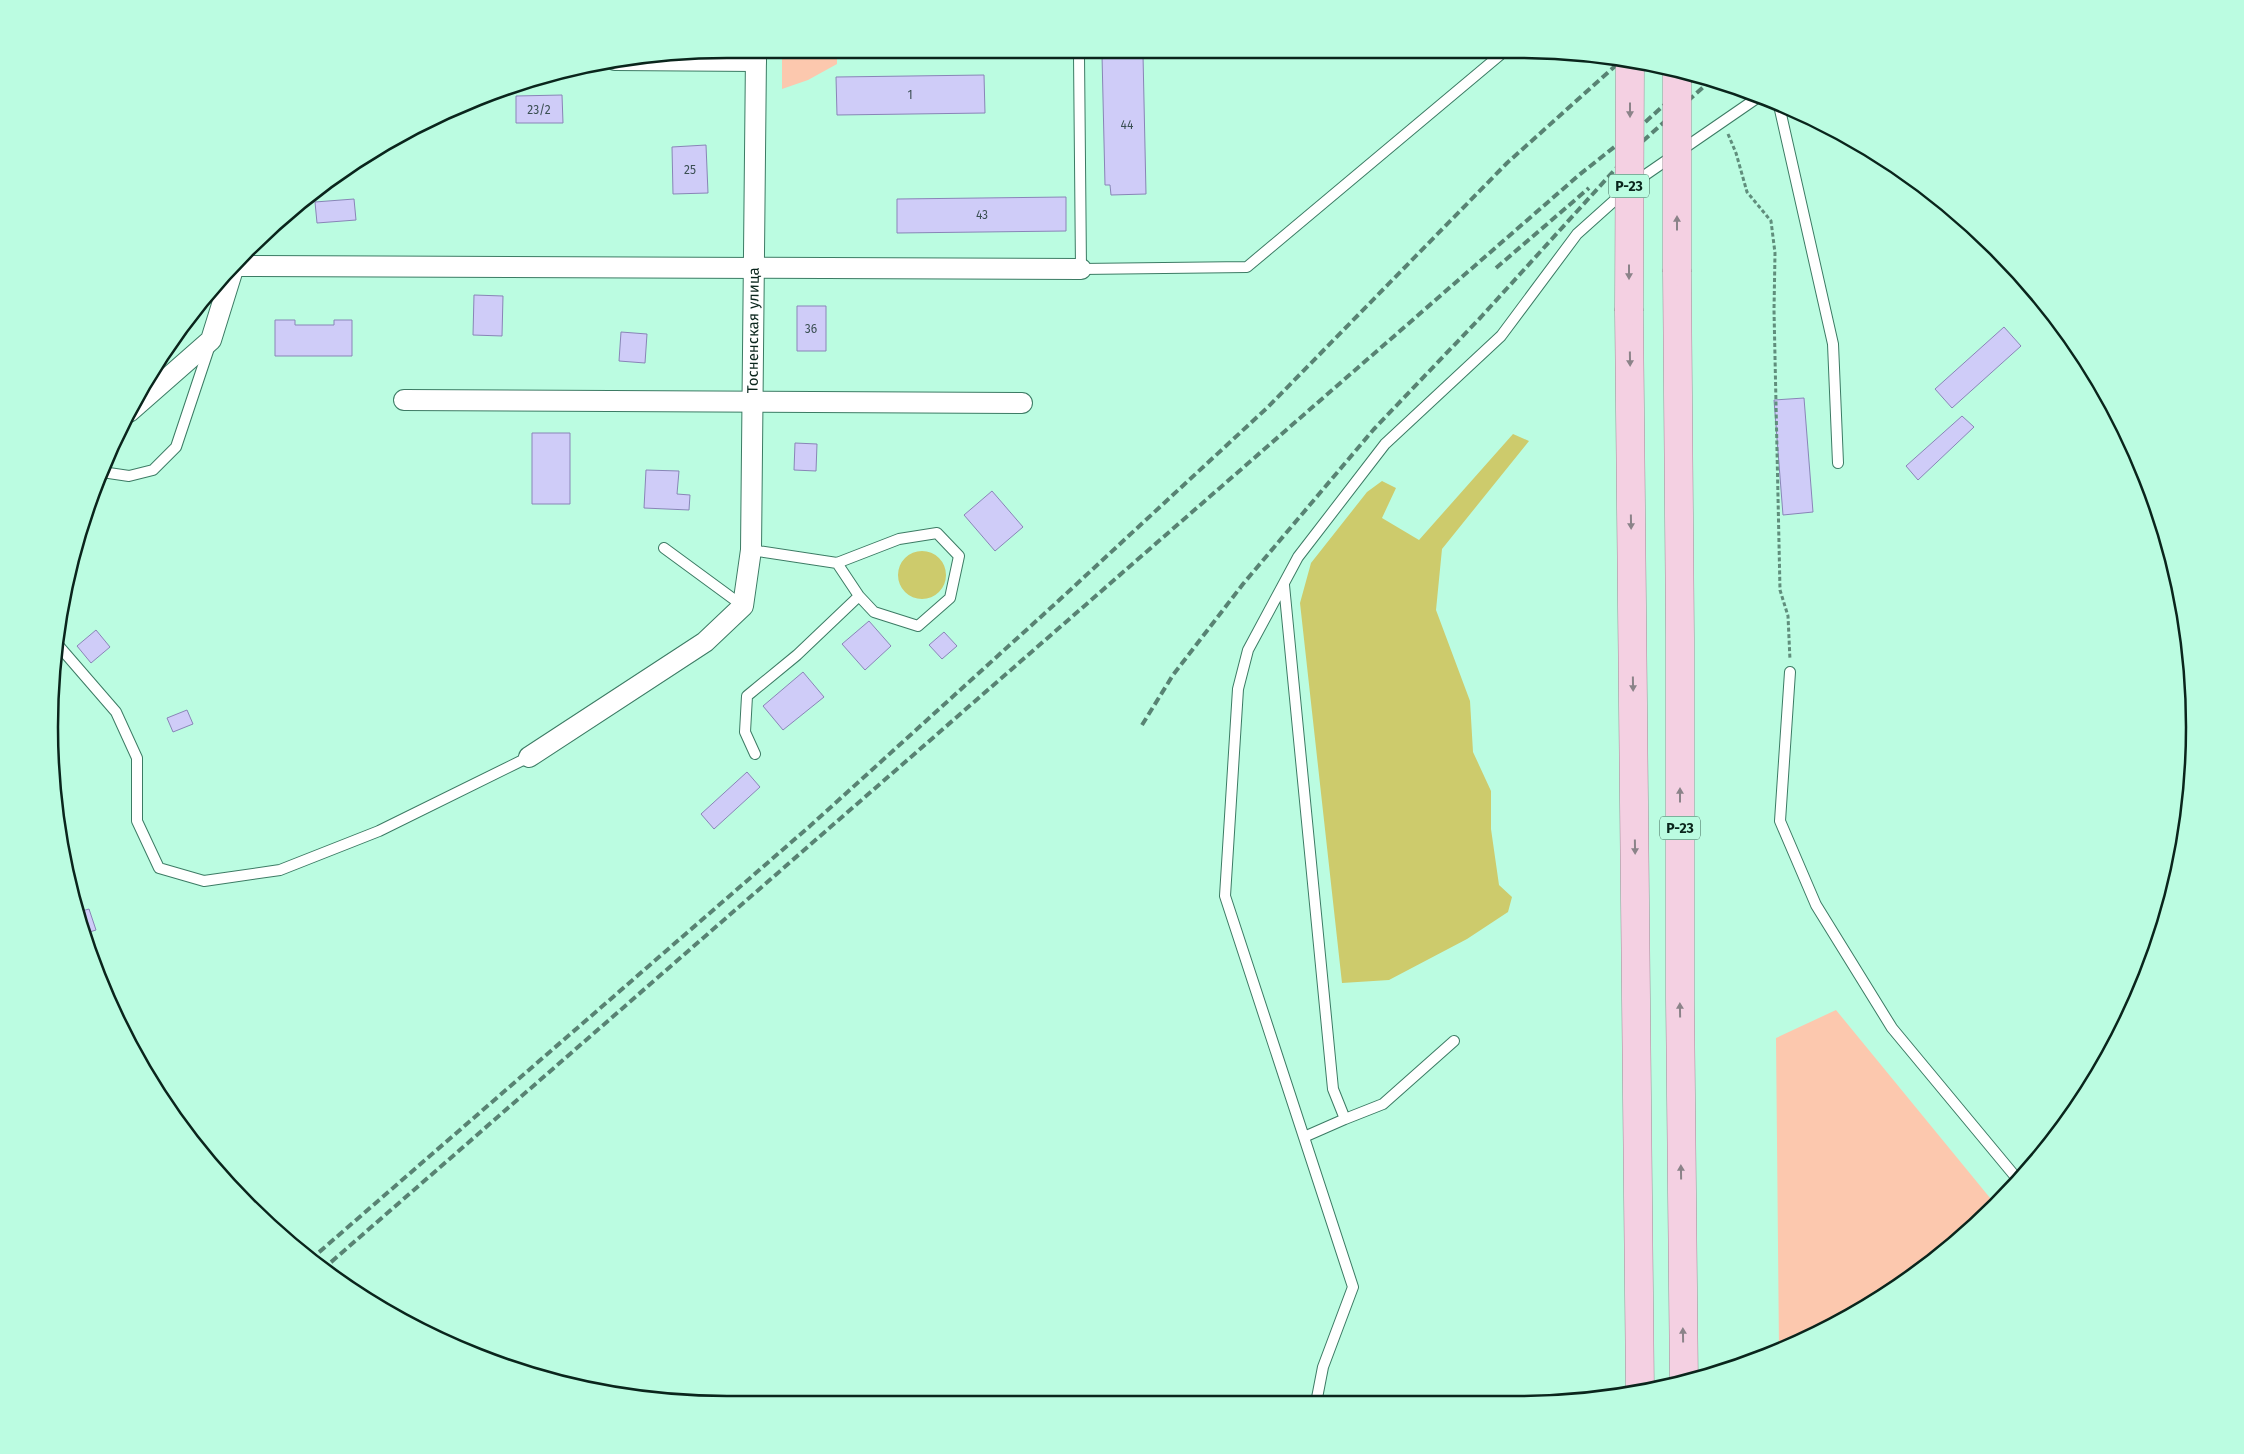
<svg xmlns="http://www.w3.org/2000/svg" width="2244" height="1454" font-family="'Fira Sans',sans-serif">
  <style>
    .green { fill: #fcc8ae }
    .water { fill: #cdcb6c }
    .building { fill: #cfccf8; stroke: #8985b7 }
    .lines { fill: none; stroke-linecap: round; stroke-linejoin: round }
    .service-casing { stroke: #3c7b64; stroke-width: 12 }
    .minor-casing { stroke: #3c7b64; stroke-width: 22 }
    .trunk-casing { stroke: #a18c98; stroke-width: 29 }
    .path { stroke: #608e7c; stroke-width: 3; stroke-dasharray: 4 2.5; stroke-linecap: butt }
    .service { stroke: #fff; stroke-width: 10 }
    .minor { stroke: #fff; stroke-width: 20 }
    .trunk { stroke: #f4d0e2; stroke-width: 28 }
    .rail { stroke: #588373; stroke-width: 4; stroke-dasharray: 8 4; stroke-linecap: butt }
    .trunk-bridge-casing { stroke: #a18c98; stroke-width: 29; stroke-linecap: butt }
    .trunk-bridge { stroke: #f4d0e2; stroke-width: 28 }
    .oneway { fill: #8b8389 }
    .labels { text-anchor: middle; stroke-width: 5; stroke-linejoin: round; paint-order: stroke }
    .number-label { font-size: 12px; fill: #3b4f53 }
    .shield { fill: #bbfce1; stroke: #3f6657; stroke-width: 1 }
    .shield-label { font-size: 14px; font-weight: bold; fill: #0a251c }
    .street-label { font-size: 15px; fill: #0a251c; stroke: #bbfce1 }
    .rim { fill: none; stroke: #0a251c; stroke-width: 2.5 }
  </style>
  <rect width="100%" height="100%" fill="#bbfce1"/>
  <path class="green" d="M782,55H837V64L808,80L782,89Z
    M1836,1010L1995,1204L1930,1265L1817,1335L1779,1349L1776,1038Z"/>
  <path class="water" d="M1513,434L1529,441L1442,549L1436,610L1470,701L1473,752L1491,791V829L1499,885L1512,897L1508,912L1467,939L1389,980L1342,983L1300,603L1311,563L1367,492L1382,481L1396,488L1382,518L1419,540Z
    M898 575a24 24 0 1 1 48 0a24 24 0 1 1-48 0Z"/>
  <path class="building" d="M1102,55H1143L1146,194L1111,195L1110,185H1105Z
    M984,75L985,113L837,115L836,77Z
    M562,95L563,123H516V96Z
    M706,145L708,193L673,194L672,147Z
    M1066,197V231L897,233V199Z
    M354,199L356,220L317,223L315,202Z
    M474,295L503,296L502,336L473,335Z
    M797,306H826V351H797Z
    M275,320H295V325H334V320H352V356H275Z
    M2004,327L2021,346L1952,408L1935,389Z
    M621,332L647,334L645,363L619,361Z
    M1804,398L1813,512L1783,515L1774,400Z
    M1962,416L1974,427L1918,480L1906,466Z
    M532,433H570V504H532Z
    M795,443L817,444L816,471L794,470Z
    M646,470L679,471L677,494L690,495L689,510L644,508Z
    M992,491L1023,527L995,551L964,515Z
    M869,621L891,646L865,670L842,644Z
    M96,630L110,647L91,663L77,646Z
    M944,632L957,646L942,659L929,645Z
    M803,672L824,697L783,730L763,706Z
    M187,710L193,724L173,732L167,718Z
    M747,772L760,787L714,829L701,814Z
    M89,909L96,930L83,934L75,913Z"/>
  <g class="lines">
    <g class="service-casing">
      <path id="service" d="M1079,55L1081,269L1247,267L1500,55
        M1778,101L1833,344L1838,463
        M102,472L129,476L153,470L176,447L210,345
        M664,548L743,606
        M751,550L837,563L899,539L937,533L959,556L950,598L918,626L874,612L859,596L837,563
        M1284,585L1333,1089L1345,1119L1383,1104L1454,1041
        M58,645L116,712L137,758V821L159,868L204,881L280,870L379,831L529,757
        M1790,672L1780,821L1816,905L1892,1028L2019,1181
        M755,754L745,732L747,696L797,655L859,596
        M1304,1137L1345,1119
        M1316,1403L1323,1367L1353,1287L1225,896L1238,689L1248,650L1298,557L1385,444L1501,336L1577,234L1635,182L1760,96"/>
    </g>
    <g class="minor-casing">
      <g id="minor">
        <path d="M615,60L756,61"/>
        <path d="M234,266L1081,269"/>
        <path d="M404,400L1022,403"/>
        <path d="M129,412L211,340L234,266"/>
        <path id="s1" d="M529,757L705,642L743,606L751,550L756,55"/>
      </g>
    </g>
    <g class="trunk-casing">
      <path id="trunk" d="M1677,272L1680,637V999L1684,1384
        M1629,311L1640,1391"/>
    </g>
    <path class="path" d="M1728,134L1736,153L1747,192L1771,221L1775,253L1774,310L1780,590L1788,616L1790,660"/>
    <use href="#service" class="service"/>
    <use href="#minor" class="minor"/>
    <use href="#trunk" class="trunk"/>
    <path class="rail" d="M1625,157L1709,82
      M1496,268L1589,188
      M1142,725L1173,675L1243,584L1374,429L1481,317L1630,153
      M310,1260L810,826L1055,604L1268,407L1507,163L1623,59
      M322,1270L1579,175L1642,125L1694,78"/>
    <g class="trunk-bridge-casing">
      <path id="trunk-bridge" d="M1677,74V272
        M1629,311L1630,61"/>
    </g>
    <use href="#trunk-bridge" class="trunk-bridge"/>
  </g>
  <defs><path id="oneway-solid" d="M-6-.8H1V-3.2L6.5 0L1 3.2V.8H-6Z" transform="scale(1.25)"/></defs>
  <g class="oneway">
    <use href="#oneway-solid" transform="translate(1630 110) rotate(90)"/>
    <use href="#oneway-solid" transform="translate(1677 223) rotate(-90)"/>
    <use href="#oneway-solid" transform="translate(1629 272) rotate(90)"/>
    <use href="#oneway-solid" transform="translate(1630 359) rotate(89)"/>
    <use href="#oneway-solid" transform="translate(1631 522) rotate(89)"/>
    <use href="#oneway-solid" transform="translate(1633 684) rotate(89)"/>
    <use href="#oneway-solid" transform="translate(1680 795) rotate(-90)"/>
    <use href="#oneway-solid" transform="translate(1635 847) rotate(89)"/>
    <use href="#oneway-solid" transform="translate(1680 1010) rotate(-91)"/>
    <use href="#oneway-solid" transform="translate(1681 1172) rotate(-91)"/>
    <use href="#oneway-solid" transform="translate(1683 1335) rotate(-91)"/>
  </g>
  <g class="labels">
    <g class="number-label">
      <text x="910" y="99">1</text>
      <text x="539" y="114">23/2</text>
      <text x="1127" y="129">44</text>
      <text x="690" y="174">25</text>
      <text x="982" y="219">43</text>
      <text x="811" y="333">36</text>
    </g>
    <g class="shield">
      <rect x="1609" y="174.5" width="40" height="23" rx="4"/>
      <rect x="1660" y="816.5" width="40" height="23" rx="4"/>
    </g>
    <g class="shield-label">
      <text x="1629" y="191">Р-23</text>
      <text x="1680" y="833">Р-23</text>
    </g>
    <g class="street-label">
      <text dy="5" stroke="none"><textPath href="#s1" startOffset="539">Тосненская улица</textPath></text>
    </g>
  </g>
  <path d="M0 0H2244V1454H0ZM727 58H1517A669 669 0 0 1 2186 727V727A669 669 0 0 1 1517 1396H727A669 669 0 0 1 58 727V727A669 669 0 0 1 727 58Z" fill="#bbfce1" fill-rule="evenodd"/>
  <path class="rim" d="M727 58H1517A669 669 0 0 1 2186 727V727A669 669 0 0 1 1517 1396H727A669 669 0 0 1 58 727V727A669 669 0 0 1 727 58Z"/>
</svg>
